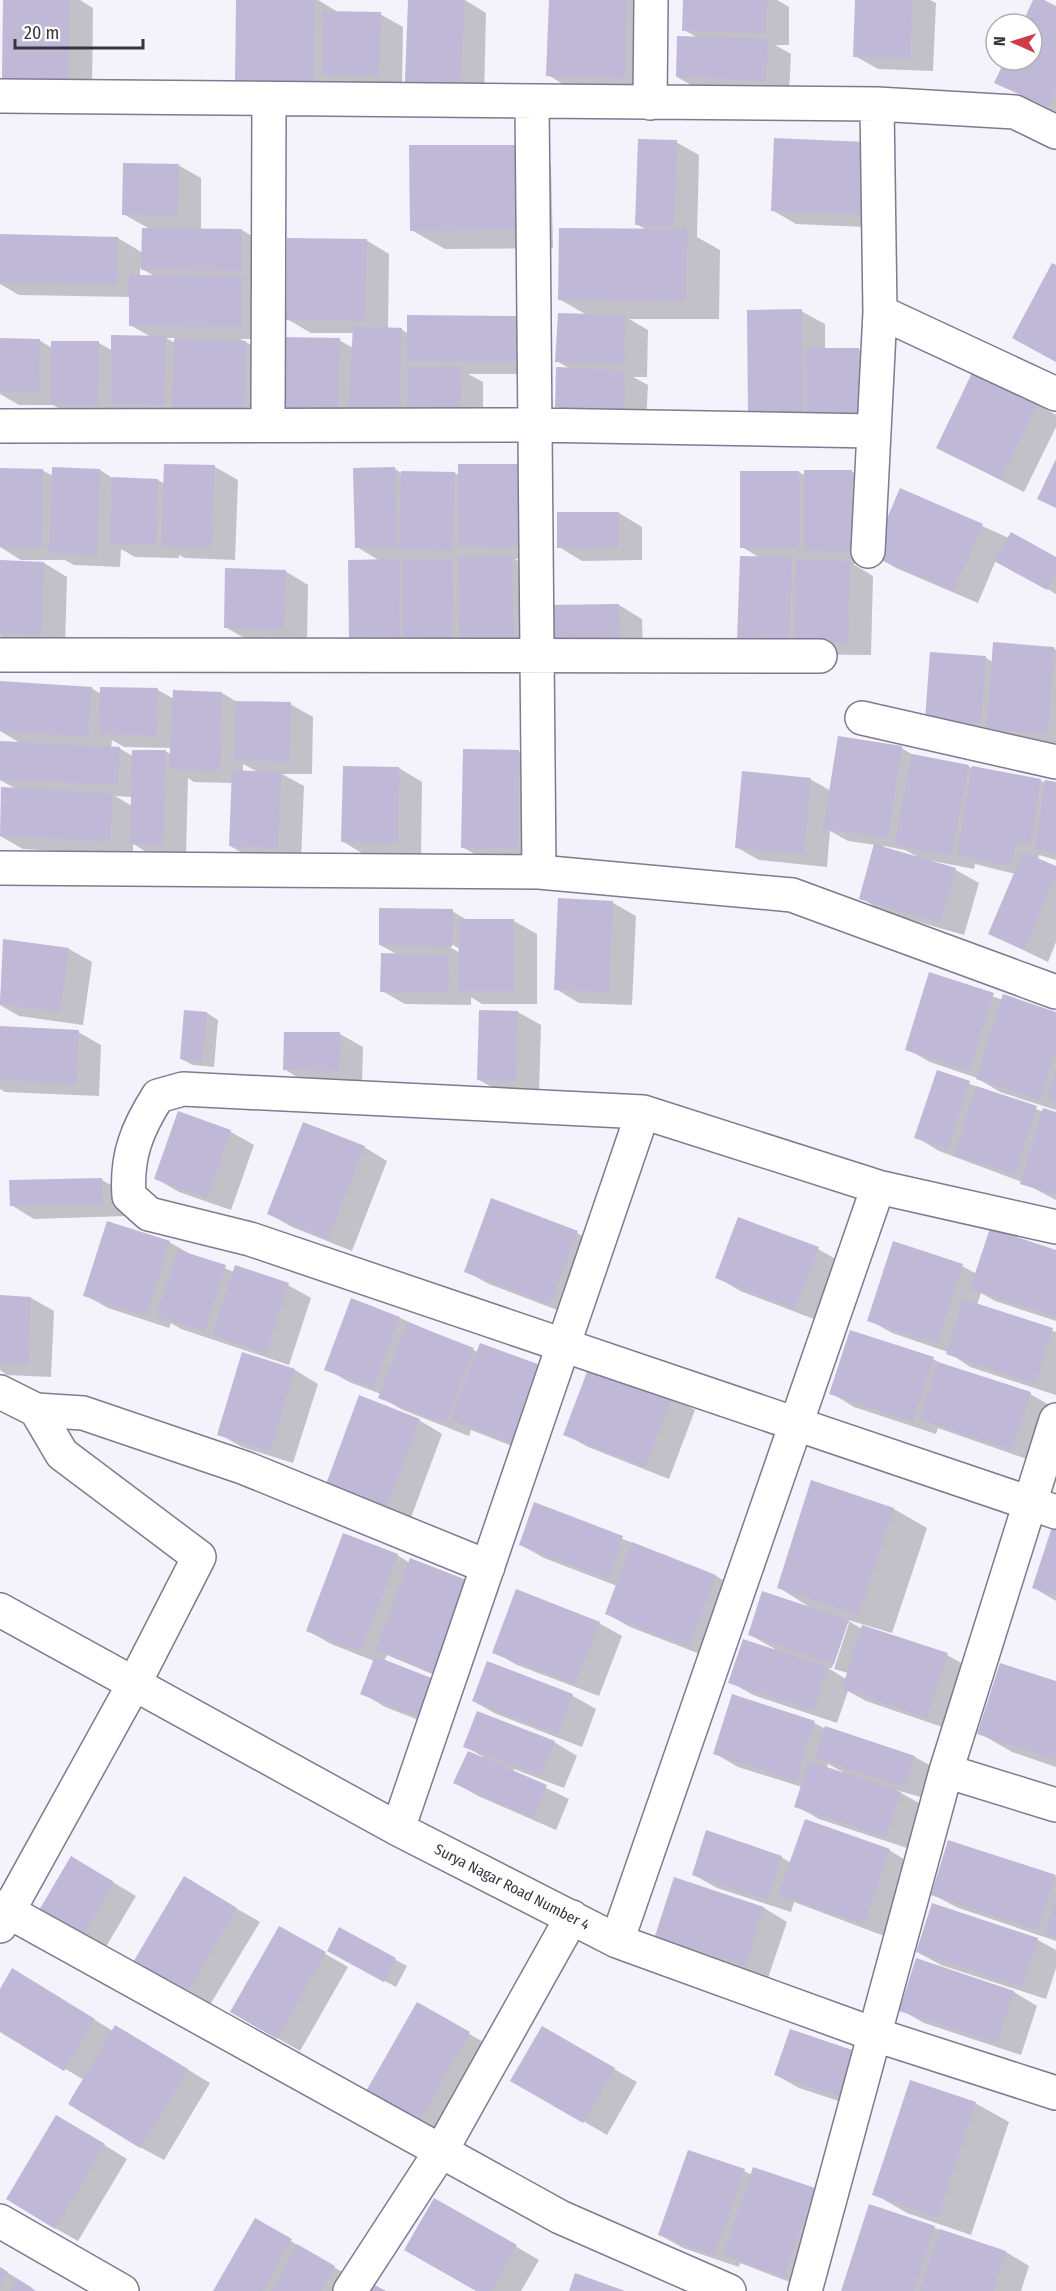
<svg xmlns="http://www.w3.org/2000/svg" width="1056" height="2291" font-family="'Fira Sans Condensed',sans-serif">
  <style>
    .shadow { fill: #0003; fill-rule: evenodd }
    .building { fill: #bfb8d7 }
    .lines { fill: none; stroke-linecap: round; stroke-linejoin: round }
    .minor-casing { stroke: #7f7a8f; stroke-width: 36 }
    .minor { stroke: #fff; stroke-width: 33 }
    .labels { text-anchor: middle; stroke-width: 6; stroke-linejoin: round; paint-order: stroke }
    .street-label { font-size: 15px; fill: #37353e; stroke: #fff }
  </style>
  <rect width="100%" height="100%" fill="#f4f2fb"/>
  <path class="shadow" d="M5,0H80L93,8L92,92L27,91L4,77Z
    M238,0H318L338,12L380,14L403,27L402,89L347,88L336,82V95L260,93L237,80Z
    M409,0H465L486,13L484,96L430,94L407,81Z
    M550,0H642L647,91L571,89L548,75Z
    M684,0H777L789,7V45H775L791,54L789,93L700,90L677,77L698,38L684,30Z
    M857,0H930L936,3L933,71L878,69L855,56Z
    M1035,0L1056,7V112L996,82L1007,60H1032V24H1024Z
    M775,139L886,228L796,224L772,210Z
    M676,142L699,155L697,237L720,250L719,319H629L648,330L647,377H633L648,385L646,423L580,420L556,406L570,369L557,361L587,315L559,299L647,230L636,224Z
    M518,146L551,165L553,248L445,249L411,230Z
    M178,165L201,178V230H242L265,244L264,284L251,283L265,291L264,339H240L269,355L268,422L135,417L121,408V418L74,417L53,405H19L0,394V340H39L52,348L99,343L113,351L153,338L130,325L131,297L19,295L0,284V236L118,238L143,253L150,229L123,214ZM140,268L156,277L140,276ZM166,338H175V343Z
    M366,240L389,254L388,329L402,330L409,334L522,318L545,374H468L483,382V426L305,421L282,408L339,340L353,348L354,333H311L287,319Z
    M801,311L825,324V349H859L882,362V427L773,428Z
    M1037,404L1056,415V427L1024,492L938,448Z
    M518,465L541,559H515L535,571L537,654L374,655L380,561L357,547L395,469L401,473H455L460,476Z
    M215,467L238,480L235,560L185,558L179,555V558L135,557L121,549L120,567L74,565L65,560H21L0,547V470H42L53,476L100,470L114,479L158,480L165,484Z
    M851,471L874,484V553L901,490L1056,559V594L996,560L978,603L896,568L874,555V564H853L873,576L871,655L762,654L760,558L742,547L799,472L806,476Z
    M619,513L642,527V560L582,561L559,547Z
    M0,562L44,563L67,577L65,647L16,645L0,636Z
    M285,571L308,585L307,643L248,640L225,627Z
    M619,605L642,619L643,654L574,655Z
    M1054,648L1056,650V745L950,732L931,654L986,658L993,662Z
    M91,688L101,694L158,690L174,699V691L222,693L237,702L290,704L313,717L312,774H282L304,786L301,861L253,859L230,846L233,783L194,782L188,778L186,857H155L133,844V855L23,849L0,836L16,789L0,780V758L22,744L0,731V699ZM112,740L124,747L172,748V755L165,751L134,757L119,748H111ZM243,764L258,772H243ZM115,796L133,797L132,806Z
    M901,748L917,757L1056,784V860L1039,855L1038,860L1056,868V942L1048,962L990,934L1015,874L975,864L974,869L933,861V863L956,870L979,883L964,935L884,912L861,898L876,845L848,841L830,831L827,867L759,860L736,847L810,779L831,791ZM884,846L905,850L918,857L883,848Z
    M519,752L542,765L540,861L486,860L462,847Z
    M399,768L422,782L421,856L365,855L342,841Z
    M560,900L613,903L636,916L632,1005L579,1003L556,989Z
    M452,911L469,921H514L537,934V1004H482L471,997V1005L405,1004L382,991L398,955L380,945ZM446,941L460,949V953L445,944Z
    M4,940L69,949L92,962L83,1025L19,1016L0,1005Z
    M930,974L1003,1000L1056,1014V1110L1000,1092L977,1078L930,1062L907,1049Z
    M518,1012L541,1025L539,1094L502,1093L479,1080Z
    M207,1013L218,1020L214,1067L193,1065L181,1059Z
    M0,1028L78,1032L101,1045L99,1096L5,1092L0,1089Z
    M340,1034L363,1047L362,1084L307,1083L284,1069Z
    M938,1072L1044,1112L1056,1114V1200L1022,1182L939,1151L916,1137Z
    M179,1113L231,1132L254,1145L231,1210L179,1192L155,1178Z
    M364,1147L387,1161L352,1251L292,1227L269,1214Z
    M102,1180L125,1193L126,1216L34,1219L11,1205Z
    M577,1233L600,1246L573,1316L489,1284L465,1271Z
    M169,1242L192,1255L234,1272L288,1285L311,1298L289,1365L181,1329L171,1323L169,1328L108,1308L85,1295Z
    M818,1249L841,1262L819,1321L740,1291L717,1277Z
    M1056,1251V1321L995,1301L981,1293L977,1305L1056,1332V1395L970,1367L948,1352L892,1333L869,1320L962,1266L977,1274Z
    M0,1296L31,1298L54,1311L51,1377L7,1375L0,1370Z
    M400,1318L478,1352L537,1456L471,1430L469,1436L403,1410L380,1397L381,1394L349,1382L326,1369Z
    M243,1354L295,1370L318,1384L293,1463L242,1447L219,1434Z
    M933,1359L948,1367L1030,1394L1053,1407L1035,1462L938,1428L936,1434L854,1407L831,1393Z
    M672,1397L695,1410L669,1479L588,1447L565,1434Z
    M419,1420L442,1434L409,1523L350,1500Z
    M535,1504L716,1576L739,1589L713,1659L630,1627L607,1614L617,1586L544,1558L521,1545Z
    M894,1509L927,1528L892,1633L845,1619L862,1629L947,1655L970,1668L951,1730L866,1701L848,1691L837,1723L753,1695L730,1682L775,1649L750,1635L814,1610L778,1587ZM846,1623H849L834,1669L848,1673L846,1679L828,1668H832Z
    M1056,1523V1601L1034,1588Z
    M397,1555L410,1563L458,1685L387,1655L384,1661L442,1729L385,1707L362,1693L374,1661L331,1644L308,1631Z
    M599,1623L622,1636L599,1696L517,1665L494,1652Z
    M488,1663L573,1696L596,1709L582,1747L496,1714L473,1701Z
    M1056,1683V1767L1012,1752L979,1733Z
    M814,1723L826,1729L915,1757L938,1770L928,1799L896,1790L924,1806L910,1849L819,1819L796,1806L802,1787L738,1767L714,1753ZM828,1764L843,1772L842,1774L827,1768Z
    M554,1742L577,1756L564,1788L514,1769L513,1772L569,1799L556,1830L478,1796L455,1783L483,1757L465,1746Z
    M949,1842L1056,1877V1941L956,1907L932,1894Z
    M889,1850L912,1864L887,1937L794,1902L791,1912L717,1888L694,1875L781,1857L791,1863Z
    M72,1858L136,1896L104,1950L81,1936Z
    M184,1878L260,1922L208,2008L185,1995Z
    M933,1905L1038,1940L1056,1950V1968L1046,1999L941,1965L917,1952Z
    M764,1908L787,1922L768,1978L680,1949L657,1935Z
    M280,1928L348,1967L300,2051L232,2012Z
    M340,1929L407,1966L396,1987L340,1957Z
    M917,1960L1014,1992L1037,2006L1021,2055L924,2023L901,2010Z
    M36,1984L113,2031L139,2040L210,2083L164,2160L140,2147L84,2080L0,2030V1992Z
    M417,2004L492,2047L442,2135L367,2092Z
    M542,2028L637,2082L607,2135L513,2080Z
    M857,2053L866,2110L799,2088L776,2075Z
    M975,2103L1009,2122L971,2235L907,2213L874,2194Z
    M80,2130L127,2159L78,2241L55,2228Z
    M744,2171L752,2175L814,2189L837,2203L808,2289L740,2263L739,2267L683,2248L660,2235Z
    M435,2200L539,2260L521,2291H479Z
    M870,2206L1006,2252L1029,2266L1021,2291H842Z
    M256,2220L357,2281L351,2291H215Z
    M0,2268L31,2287L34,2291H0Z"/>
  <path class="building" d="M3,0H70L69,79L2,78Z
    M236,0H315L313,82L235,81Z
    M408,0H464L461,84L405,82Z
    M549,0H627L625,79L546,76Z
    M683,0H767L766,33L682,31Z
    M855,0H912L910,58L853,57Z
    M1033,0H1044L1056,6V89L1048,107L994,83L1005,60H1032V24H1022Z
    M323,11L381,12L379,76L322,75Z
    M677,36L768,39L766,81L676,77Z
    M774,138L866,142L863,215L771,211Z
    M638,139L677,140L674,226L635,225Z
    M409,145H518L520,230L410,231Z
    M123,163L179,164L178,216L122,215Z
    M142,228L242,229V271L141,270Z
    M559,228L687,229L686,301L558,300Z
    M0,234L118,237L117,284L0,283Z
    M287,238L367,239L365,321L286,320Z
    M1052,263L1056,265V362L1012,338Z
    M129,275L242,276V327L129,326Z
    M802,309L803,415H748L747,310Z
    M558,313L626,315L624,364L555,362Z
    M407,315L522,316V362L407,361Z
    M353,326L402,328L398,418L348,415Z
    M111,335L166,336L165,405L111,404Z
    M281,337L340,338L338,409L281,408Z
    M0,338L40,339L39,392H0Z
    M174,339L246,341L245,409L172,408Z
    M51,341H99L98,406L50,404Z
    M806,348H859V414H806Z
    M407,367H461L460,413H407Z
    M556,367L625,370L624,410L555,407Z
    M973,371L1038,403L1001,480L936,448Z
    M1056,459V508L1037,499Z
    M164,464L215,465L212,548L161,546Z
    M458,464H519V547L458,546Z
    M52,467L100,469L97,555L49,553Z
    M395,467L397,548H355L353,468Z
    M0,468L43,469L42,548L0,547Z
    M804,470H852L851,552L804,551Z
    M401,471L455,472L453,551L399,550Z
    M740,471H799V548H740Z
    M112,477L158,479L156,545L110,544Z
    M900,488L983,524L954,591L871,556Z
    M557,512H619V547L557,548Z
    M1011,532L1056,557V572L1047,590L994,561Z
    M512,556L514,641L460,642L458,557Z
    M740,556L792,557L789,644L737,642Z
    M400,559L399,642L349,643L348,560Z
    M402,559H452L453,638L402,639Z
    M796,559L850,561L848,643L794,641Z
    M0,560L44,562L42,635L0,633Z
    M225,568L286,570L284,630L224,628Z
    M619,604L620,641L549,642V605Z
    M993,642L1054,647L1048,734L987,729Z
    M930,652L986,656L981,724L925,720Z
    M0,681L92,687L88,737L0,731Z
    M100,687L158,688L156,736L99,734Z
    M173,690L222,692L220,771L169,769Z
    M235,701L291,702L290,762L234,760Z
    M838,736L902,746L888,838L823,829Z
    M0,741L120,747L118,785L0,780Z
    M463,749L519,750L518,849L461,848Z
    M132,750H166L163,845L130,844Z
    M912,754L969,765L951,856L894,845Z
    M343,766L399,767L398,843L341,842Z
    M972,766L1041,779L1030,845L1016,843L1012,866L957,855Z
    M232,770L281,772L278,848L229,846Z
    M742,771L811,778L804,854L735,848Z
    M1045,780L1056,782V853L1035,850Z
    M1,787L112,793L110,842L0,836Z
    M874,844L956,868L940,923L859,899Z
    M1023,852L1056,866V874L1024,950L988,934Z
    M558,898L613,901L609,992L554,990Z
    M379,908L453,909L452,947L379,945Z
    M459,919H514V991H458Z
    M3,939L69,948L60,1012L0,1004Z
    M381,953L449,955L448,993L380,992Z
    M929,972L994,993L969,1071L905,1050Z
    M1003,994L1056,1012V1049L1040,1100L976,1079Z
    M184,1010L207,1012L202,1061L180,1059Z
    M479,1010L518,1011L516,1081L477,1080Z
    M0,1026L79,1030L76,1084L0,1080Z
    M284,1032H340L339,1071L283,1070Z
    M937,1070L970,1081L948,1149L914,1138Z
    M1056,1071V1101L1047,1098Z
    M976,1086L1037,1106L1015,1175L954,1155Z
    M1043,1108L1056,1112V1195L1020,1184Z
    M178,1111L231,1130L207,1198L154,1179Z
    M303,1122L365,1146L328,1239L267,1214Z
    M102,1178L103,1204L10,1206L9,1180Z
    M491,1198L578,1231L550,1304L464,1272Z
    M738,1217L819,1247L795,1309L715,1278Z
    M107,1221L170,1241L146,1316L83,1296Z
    M990,1228L1056,1250V1317L970,1289Z
    M893,1241L963,1264L937,1344L867,1321Z
    M178,1250L226,1265L205,1331L156,1316Z
    M235,1265L289,1283L266,1353L212,1335Z
    M0,1295L31,1297L28,1364L0,1363Z
    M351,1298L400,1317L373,1388L324,1370Z
    M963,1299L1053,1328L1035,1384L946,1354Z
    M407,1322L474,1348L446,1424L378,1398Z
    M850,1330L934,1357L913,1422L829,1394Z
    M480,1343L543,1366L513,1444L451,1420Z
    M242,1352L295,1369L270,1451L217,1435Z
    M938,1362L1031,1392L1011,1450L919,1419Z
    M590,1364L673,1395L645,1467L563,1435Z
    M359,1395L420,1419L385,1511L325,1487Z
    M811,1480L894,1508L859,1615L777,1588Z
    M534,1502L623,1536L608,1579L519,1545Z
    M1054,1521L1056,1522V1596L1032,1588Z
    M343,1533L398,1554L360,1652L306,1631Z
    M632,1542L716,1575L689,1647L605,1614Z
    M410,1558L469,1581L435,1673L376,1650Z
    M516,1589L600,1622L575,1684L492,1653Z
    M762,1591L849,1620L834,1664L748,1635Z
    M862,1625L948,1653L927,1718L842,1689Z
    M743,1639L828,1667L814,1711L728,1683Z
    M375,1656L434,1679L419,1717L360,1694Z
    M487,1661L573,1694L558,1735L472,1701Z
    M1000,1663L1056,1681V1760L977,1734Z
    M732,1694L815,1721L796,1781L713,1754Z
    M477,1711L555,1741L541,1776L463,1747Z
    M825,1726L915,1756L904,1787L815,1758Z
    M468,1751L547,1785L533,1818L453,1783Z
    M809,1761L901,1792L886,1837L794,1807Z
    M805,1819L890,1849L864,1924L778,1895Z
    M706,1830L782,1856L767,1900L692,1875Z
    M948,1840L1056,1875L1037,1930L931,1895Z
    M71,1856L114,1882L81,1938L38,1912Z
    M184,1876L237,1908L185,1996L132,1964Z
    M674,1877L764,1907L745,1966L655,1936Z
    M1056,1900V1938L1044,1934Z
    M932,1903L1038,1938L1022,1987L916,1952Z
    M279,1926L326,1952L277,2039L230,2012Z
    M339,1927L396,1958L384,1982L327,1951Z
    M916,1958L1014,1991L997,2043L899,2011Z
    M12,1968L95,2019L64,2071L0,2032V1989Z
    M417,2002L470,2032L418,2123L365,2093Z
    M115,2025L188,2069L140,2148L68,2104Z
    M542,2026L615,2068L583,2123L510,2081Z
    M790,2029L858,2052L843,2098L774,2075Z
    M910,2080L976,2102L938,2217L872,2195Z
    M56,2115L105,2144L55,2229L6,2199Z
    M688,2150L745,2169L715,2255L658,2235Z
    M753,2167L815,2188L784,2277L723,2255Z
    M434,2198L517,2245L491,2291H476L404,2250Z
    M869,2204L935,2226L914,2291H841Z
    M255,2218L292,2239L263,2291H213Z
    M940,2229L1006,2251L993,2291H920Z
    M297,2244L335,2266L321,2291H271Z
    M0,2267L8,2272L0,2286Z
    M575,2273L625,2291H569Z
    M17,2279L36,2291H10Z
    M373,2284L386,2291H369Z"/>
  <g class="lines">
    <g class="minor-casing">
      <path id="minor" d="M0,96L877,104L1015,112L1056,132
        M532,101L539,872
        M650,103L651,0
        M877,104L880,312L1056,394
        M268,425L269,99
        M0,426L535,425L874,431
        M868,551L880,312
        M0,655L820,656
        M862,718L1056,762
        M0,868L539,872L792,895L1056,992
        M878,1187L1056,1227
        M0,1392L36,1410L62,1454L199,1557L135,1682L0,1926
        M36,1410L83,1413L245,1468L488,1567
        M0,1610L398,1829L617,1941L876,2035L1056,2093
        M946,1771L1056,1805
        M398,1829L643,1112
        M0,1907L560,2217L729,2291
        M617,1941L878,1187L643,1112L183,1089L158,1096C137,1129 126,1156 129,1196L149,1214L250,1239L1056,1512
        M0,2221L122,2291
        M350,2291L441,2151L572,1917
        M805,2291L946,1771L1056,1420"/>
    </g>
    <use href="#minor" class="minor"/>
  </g>
  <g class="labels">
    <g class="street-label">
      <text transform="translate(512 1887) rotate(27)" y="5">Surya Nagar Road Number 4</text>
    </g>
  </g>
  <g transform="translate(1014 42) rotate(273)"><circle r="28" fill="#ffffff" stroke="#afaeb2" stroke-width="1.5"/>
  <path d="M0-4.5L10 22L0 15L-10 22Z" fill="#cd3d48"/>
  <text y="-9" font-size="16" font-weight="bold" text-anchor="middle" fill="#37353e">N</text>
  </g>
  <path d="M15 39v9h128v-9" fill="none" stroke="#37353e" stroke-width="3"/>
  <text x="24" y="39" font-size="18" fill="#37353e" stroke="#ffffff" stroke-width="4.5" paint-order="stroke">20 m</text>
</svg>
